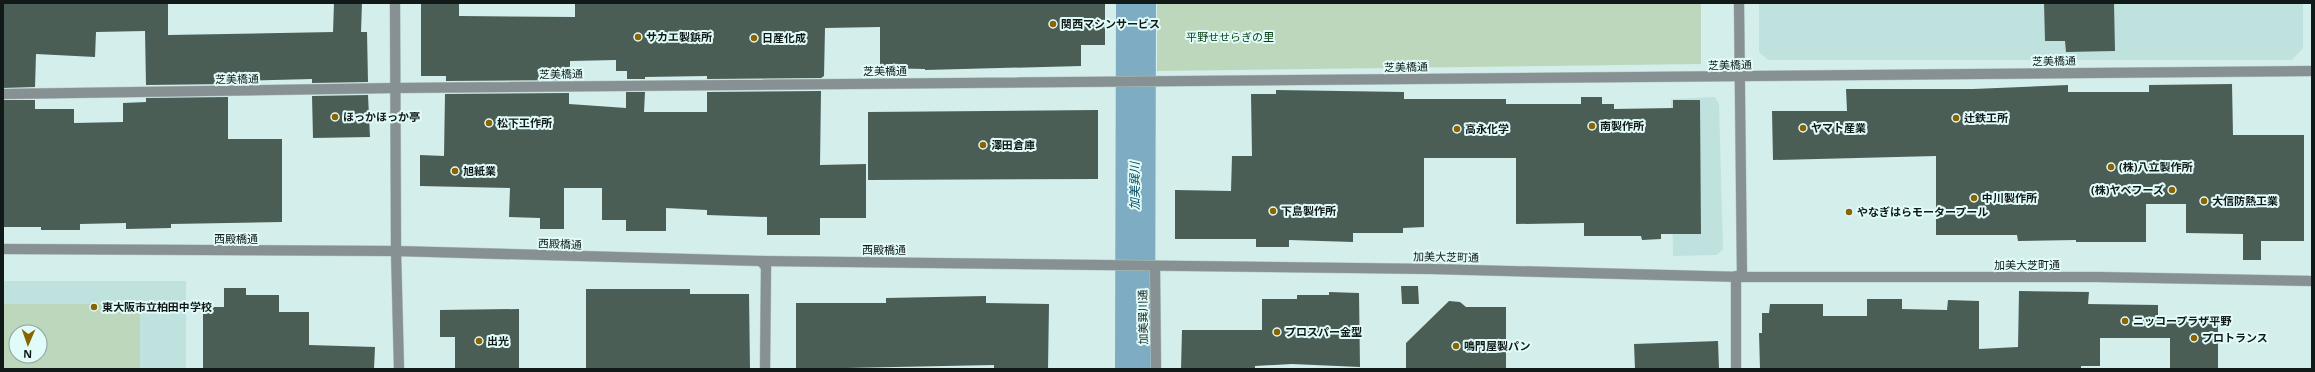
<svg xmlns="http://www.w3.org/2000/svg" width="2315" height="372" font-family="'Noto Sans','Noto Sans JP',sans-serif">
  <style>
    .built { fill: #bfe2de; fill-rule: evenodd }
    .green { fill: #bcd7bc; fill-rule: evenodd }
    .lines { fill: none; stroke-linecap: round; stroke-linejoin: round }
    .river { stroke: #7dacc3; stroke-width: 40 }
    .building { fill: #4b5e56 }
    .minor-casing { stroke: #b1c8c5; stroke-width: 11 }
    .tertiary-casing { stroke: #b1c8c5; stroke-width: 11 }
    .minor { stroke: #879193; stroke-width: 10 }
    .tertiary { stroke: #879193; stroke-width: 10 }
    .poi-dot { fill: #896401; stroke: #e1fbf8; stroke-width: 1.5 }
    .labels { text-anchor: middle; stroke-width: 4; stroke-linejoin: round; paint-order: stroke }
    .poi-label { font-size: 11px; font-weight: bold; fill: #111a19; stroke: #e1fbf8; text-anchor: start }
    .park-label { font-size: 11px; fill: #073d12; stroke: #e1fbf8 }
    .street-label { font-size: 11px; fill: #111a19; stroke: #e1fbf8 }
    .water-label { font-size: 12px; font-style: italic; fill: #04465f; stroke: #e1fbf8 }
  </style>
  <rect width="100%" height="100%" fill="#d4eeeb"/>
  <path class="built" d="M1759,3H2303V48L2292,60H1768L1759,52Z
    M1715,97L1719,104L1723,249L1717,255L1673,256L1671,99Z
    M3,281H186V369H3ZM16,332H40V356H16Z"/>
  <path class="green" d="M1157,3H1701V64L1157,71Z
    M3,304H140V369H3ZM16,332H40V356H16Z"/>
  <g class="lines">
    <path class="river" d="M1135,369L1136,3"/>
  </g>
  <path class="building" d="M3,3H168V35L333,32L334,3H362L361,32H367L368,82L312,83V79L228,81V84L146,85L145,31L96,32L95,57L36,54L35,87L3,88Z
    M421,3H459V16L575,17V3H1105V45H1081V66L925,70V69L880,68V27L825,28L824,76L821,78L707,79V76L645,77V79H627V71H616V60L570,61V80L446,81V76H421Z
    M2044,3H2114L2115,51L2066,52L2065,41H2045Z
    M2232,84L2233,135H2304V241H2261V260H2243V234L2186,233V204H2146V242H2076V240L2018,241L2017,235H1936V156L1773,160L1772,111H1847L1846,89H1973L2068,85V92H2149V85Z
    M1276,90L1404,92V99H1506V104H1581V97H1602V104H1614V109L1673,108V100H1700L1701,234H1661V239L1642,240L1641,236H1584V223L1516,224V158H1424V227L1403,228V233H1353V242L1289,240V247H1256V239H1175V190L1231,191L1232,156H1252L1251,94H1276Z
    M821,91L820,165L866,164V218H820V235H767V217L707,215V210L666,208V231H626V220H602V188H564V229H540V218L509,217L510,188L420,186V155L444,156L445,94L569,93V104L626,108V92H645L644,112H707V92Z
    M368,95L370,137L313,138L312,96Z
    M228,97V139H282V222L171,224V228L126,229V223L80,224V230H41V227H3V100H35V109H74V123L123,122V103L146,102V98Z
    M1098,110V179L868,180V112Z
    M1401,286H1418L1419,304H1402Z
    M224,288H246V295H279V312H309V345L375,347L374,369H203V307H224Z
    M586,289H690V294H749L750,369H586Z
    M2019,291L2089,292L2088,304L2158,305V319L2218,318V369H2170V338H2100V366H2081V369H1760L1759,333H1762V313H1769L1770,304H1823V316H1867V299H1902V309L1947,310L1948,300L1979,301V349L2018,347Z
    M1329,292L1359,293L1360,367L1292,364L1255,366V369H1181L1182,330H1262V299H1297V295H1329Z
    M986,296V303L1049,304L1048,369H994V365L796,369V303H886V298Z
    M1449,301L1460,302L1466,307H1506V369H1406V343Z
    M519,309V369H455V337H440V310Z
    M1718,341L1719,369H1635L1634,344Z"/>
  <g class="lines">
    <g class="minor-casing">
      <path id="minor" d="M3,94L396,88L2312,71
        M761,261L766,267L765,369
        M1155,266L1156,369
        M1736,369V276"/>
    </g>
    <g class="tertiary-casing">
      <path id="tertiary" d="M395,3L396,251L399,369
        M1739,3L1742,277
        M3,249L396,251L761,261L1432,269L1742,277H2098L2312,281"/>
    </g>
    <use href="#minor" class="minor"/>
    <use href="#tertiary" class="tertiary"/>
  </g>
  <g class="poi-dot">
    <circle cx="1053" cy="24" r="4"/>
    <circle cx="638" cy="37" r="4"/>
    <circle cx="754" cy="38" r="4"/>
    <circle cx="335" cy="117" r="4"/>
    <circle cx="1956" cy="118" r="4"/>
    <circle cx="489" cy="123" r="4"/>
    <circle cx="1592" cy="126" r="4"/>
    <circle cx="1803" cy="128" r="4"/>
    <circle cx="1457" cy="129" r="4"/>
    <circle cx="983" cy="145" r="4"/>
    <circle cx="2111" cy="167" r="4"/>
    <circle cx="455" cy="171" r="4"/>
    <circle cx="2172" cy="190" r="4"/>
    <circle cx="1974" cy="198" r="4"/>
    <circle cx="2204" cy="201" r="4"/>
    <circle cx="1273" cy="211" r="4"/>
    <circle cx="1849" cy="212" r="4"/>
    <circle cx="94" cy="307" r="4"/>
    <circle cx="2125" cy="321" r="4"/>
    <circle cx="1277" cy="332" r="4"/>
    <circle cx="2194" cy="338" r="4"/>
    <circle cx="479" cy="341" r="4"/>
    <circle cx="1456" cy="346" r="4"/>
  </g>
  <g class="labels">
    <g class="poi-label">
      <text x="1061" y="28">関西マシンサービス</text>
      <text x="646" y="41">サカエ製鋲所</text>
      <text x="762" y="42">日産化成</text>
      <text x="343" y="121">ほっかほっか亭</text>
      <text x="1964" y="122">辻鉄工所</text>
      <text x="497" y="127">松下工作所</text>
      <text x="1600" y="130">南製作所</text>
      <text x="1811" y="132">ヤマト産業</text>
      <text x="1465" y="133">高永化学</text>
      <text x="991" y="149">澤田倉庫</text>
      <text x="2119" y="171">(株)八立製作所</text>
      <text x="463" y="175">旭紙業</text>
      <text x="2164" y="194" text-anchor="end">(株)ヤベフーズ</text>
      <text x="1982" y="202">中川製作所</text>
      <text x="2212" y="205">大信防熱工業</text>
      <text x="1281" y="215">下島製作所</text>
      <text x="1857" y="216">やなぎはらモータープール</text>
      <text x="102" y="311">東大阪市立柏田中学校</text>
      <text x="2133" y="325">ニッコープラザ平野</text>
      <text x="1285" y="336">プロスパー金型</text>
      <text x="2202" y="342">プロトランス</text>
      <text x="487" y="345">出光</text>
      <text x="1464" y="350">鳴門屋製パン</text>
    </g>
    <g class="park-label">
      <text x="1230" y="41">平野せせらぎの里</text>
    </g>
    <g class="street-label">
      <text transform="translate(2054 61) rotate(-1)" y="4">芝美橋通</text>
      <text transform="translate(1730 65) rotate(-1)" y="4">芝美橋通</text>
      <text transform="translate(1406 67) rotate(-1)" y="4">芝美橋通</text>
      <text x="885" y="75">芝美橋通</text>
      <text transform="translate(561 74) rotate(-1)" y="4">芝美橋通</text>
      <text transform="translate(237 79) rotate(-1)" y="4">芝美橋通</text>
      <text x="236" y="243">西殿橋通</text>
      <text transform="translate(560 244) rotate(2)" y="4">西殿橋通</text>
      <text x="884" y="254">西殿橋通</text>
      <text transform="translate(1446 257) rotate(1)" y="4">加美大芝町通</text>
      <text x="2027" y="269">加美大芝町通</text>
      <text transform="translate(1143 317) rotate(-91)" y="4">加美巽川通</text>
    </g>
    <g class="water-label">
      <text transform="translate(1135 186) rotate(-90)" y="4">加美巽川</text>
    </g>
  </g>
  <rect width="2315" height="372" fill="none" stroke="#111a19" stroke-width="8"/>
  <g transform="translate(28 344) rotate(182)"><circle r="19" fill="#e1fbf8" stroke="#8ea19f"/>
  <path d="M0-3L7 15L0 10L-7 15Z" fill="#896401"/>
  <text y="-6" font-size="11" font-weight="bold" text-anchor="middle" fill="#111a19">N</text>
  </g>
</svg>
